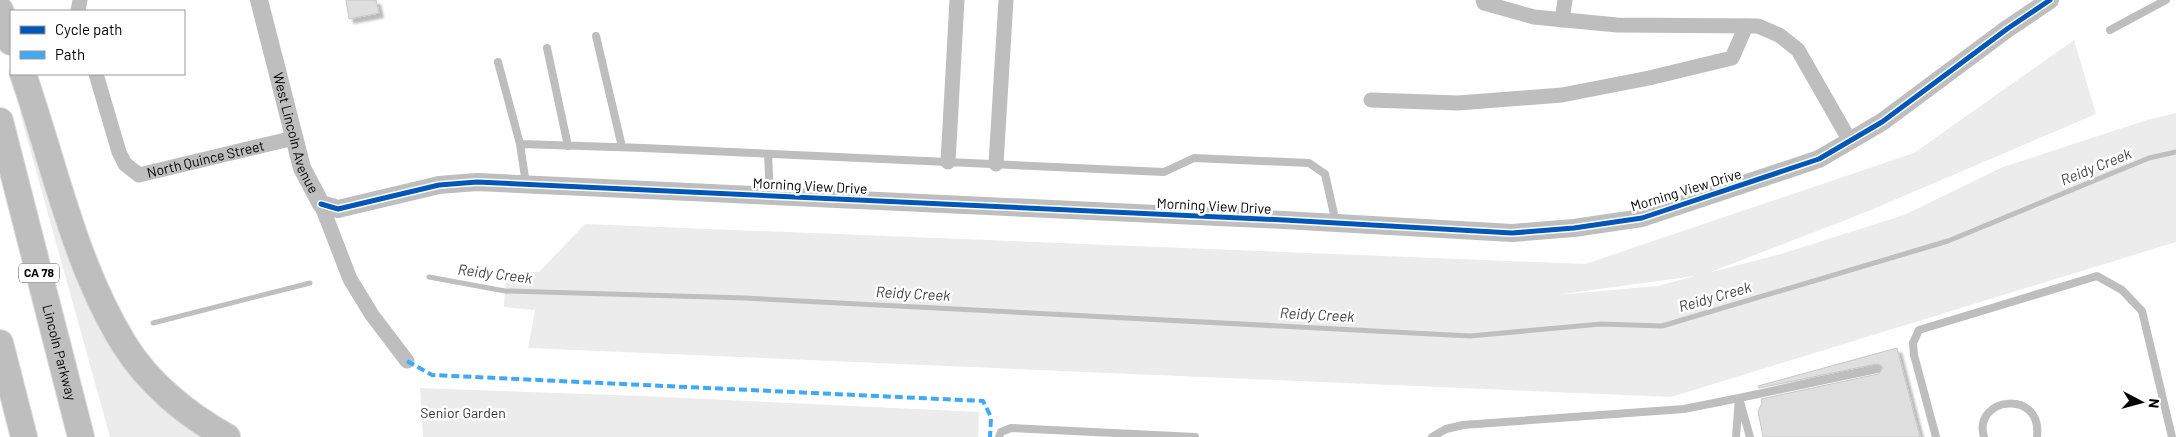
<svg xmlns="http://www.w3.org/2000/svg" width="2176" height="437" font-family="Barlow,sans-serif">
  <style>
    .green { fill: #ececec; fill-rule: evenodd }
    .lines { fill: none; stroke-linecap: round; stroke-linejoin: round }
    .stream { stroke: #bfbfbf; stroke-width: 5 }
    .building { fill: #dfdfdf; stroke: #c7c7c7; filter: url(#shadow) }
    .motorway-casing { stroke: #dbdbdb; stroke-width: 28 }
    .service { stroke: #bebebe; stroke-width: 8 }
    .minor { stroke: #bebebe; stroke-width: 15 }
    .tertiary { stroke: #bebebe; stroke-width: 18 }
    .motorway { stroke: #bebebe; stroke-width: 26 }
    .quiet { stroke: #3fa9f5; stroke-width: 4; stroke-dasharray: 8 4; stroke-linecap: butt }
    .cycleway-casing { stroke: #fff; stroke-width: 8 }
    .cycleway { stroke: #0057b8; stroke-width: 5 }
    .labels { text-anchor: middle; stroke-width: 5; stroke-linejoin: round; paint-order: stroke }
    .shield { fill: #fff; stroke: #4c4c4c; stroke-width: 1 }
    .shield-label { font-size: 12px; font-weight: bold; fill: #000 }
    .street-label { font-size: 14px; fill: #000; stroke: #fff }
    .park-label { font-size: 14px; fill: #333; stroke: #fff }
    .water-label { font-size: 15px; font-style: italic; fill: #444; stroke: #fff }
  </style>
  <defs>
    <filter id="shadow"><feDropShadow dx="4.5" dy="4.5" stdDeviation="1" flood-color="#0004"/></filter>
  </defs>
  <rect width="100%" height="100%" fill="#fff"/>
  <path class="green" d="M2074,40L2096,114L1866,212L1708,273L1781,254L1904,215L2003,167L2147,120L2176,113V242L1671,397L528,348L535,310L504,307L506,272H539L585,224L1585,264L1914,153ZM1695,276L1658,286L1555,295Z
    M24,112L86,297L100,328L112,348L203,437H110L20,113Z
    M420,388L642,396L979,412L978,437H423Z"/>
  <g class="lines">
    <path class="stream" d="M429,277L505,291L745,298L1470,336L1601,324L1662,326L1948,241L2149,158L2176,152
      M153,323L310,283"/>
  </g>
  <path class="building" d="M346,0H376L379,13L349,19Z
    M1897,348L1920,437H1763L1758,411L1762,403L1761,399L1878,374L1883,368L1881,365L1876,364L1759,388L1758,386Z"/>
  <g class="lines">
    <g class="motorway-casing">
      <g id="motorway">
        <path d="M0,10L11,42"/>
        <path d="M23,74C54,163 74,263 124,344C148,383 187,415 227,437"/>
        <path id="s3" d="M0,121L81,437"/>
        <path d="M0,343L24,437"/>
      </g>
    </g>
    <path class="service" d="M2110,30L2166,0
      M596,36L622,147
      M547,48L568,146
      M498,62L520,144L526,184
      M520,144L644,148L1164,172L1194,158L1309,163L1325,174L1336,223
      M768,154L770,196
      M999,437L1001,432L1011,428L1195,437
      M1432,437L1446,429L1463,425L1684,409L1739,398L1750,437
      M1736,437L1739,398L1877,369
      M1936,437L1914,355L1913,343L1919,330L2097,276L2122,290L2142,311L2172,437
      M1984,437C1972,397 2043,388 2037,437"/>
    <g class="minor">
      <path d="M1483,0L1484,3L1534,17L1617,25L1758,26L1779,35L1798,50L1850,141"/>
      <path d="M78,11L80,0"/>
      <path d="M1562,20L1565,0"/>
      <path id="s1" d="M96,74L119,152L125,164L139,175L294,138"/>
      <path d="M1371,100L1458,103L1562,95L1649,78L1732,58L1746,26"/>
      <path d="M948,162L957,0"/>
      <path d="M996,164L1006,0"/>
      <path d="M321,204L350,279L372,315L407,361"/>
    </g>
    <path class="tertiary" id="s2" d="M259,0L302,168L321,204L338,209L439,185L477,182L1284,220L1512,233L1574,228L1642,218L1819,159L1882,122L2007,29L2050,0"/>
    <use href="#motorway" class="motorway"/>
    <path class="quiet" d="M407,361L432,375L983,401L991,417L990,437"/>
    <g class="cycleway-casing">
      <path id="cycleway" d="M321,204L338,209L439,185L477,182L1284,220L1512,233L1574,228L1642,218L1819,159L1882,122L2007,29L2050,0"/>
    </g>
    <use href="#cycleway" class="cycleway"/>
  </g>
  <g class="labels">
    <rect class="shield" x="19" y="263.5" width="40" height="19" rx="4"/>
    <g class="shield-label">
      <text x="39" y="277">CA 78</text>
    </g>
    <g class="street-label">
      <text dy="5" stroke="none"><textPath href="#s2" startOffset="138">West Lincoln Avenue</textPath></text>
      <text dy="5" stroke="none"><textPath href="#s1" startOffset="181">North Quince Street</textPath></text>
      <text transform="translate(810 186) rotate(3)" y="5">Morning View Drive</text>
      <text transform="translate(1686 190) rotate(-17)" y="5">Morning View Drive</text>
      <text transform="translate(1214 206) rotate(3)" y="5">Morning View Drive</text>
      <text dy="5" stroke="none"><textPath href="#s3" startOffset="239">Lincoln Parkway</textPath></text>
    </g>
    <g class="park-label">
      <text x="463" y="418">Senior Garden</text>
    </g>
    <g class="water-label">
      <text transform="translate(2096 167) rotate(-22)" y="5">Reidy Creek</text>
      <text transform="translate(495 274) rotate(7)" y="5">Reidy Creek</text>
      <text transform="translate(913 294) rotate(3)" y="5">Reidy Creek</text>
      <text transform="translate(1715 297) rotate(-16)" y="5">Reidy Creek</text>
      <text transform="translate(1317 315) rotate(3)" y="5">Reidy Creek</text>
    </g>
  </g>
  <rect x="10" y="10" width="175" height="65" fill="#ffffff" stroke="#999999"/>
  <rect x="20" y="26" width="25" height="8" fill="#0057b8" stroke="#999999"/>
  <text x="55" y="35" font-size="15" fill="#000000">Cycle path</text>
  <rect x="20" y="51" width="25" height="8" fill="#3fa9f5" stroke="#999999"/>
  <text x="55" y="60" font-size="15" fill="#000000">Path</text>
  <g transform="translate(2141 402) rotate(96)" stroke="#ffffff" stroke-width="4" paint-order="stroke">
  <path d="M0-4L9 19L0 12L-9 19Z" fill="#000000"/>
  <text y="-8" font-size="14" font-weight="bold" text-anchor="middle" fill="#000000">N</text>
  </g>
</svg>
